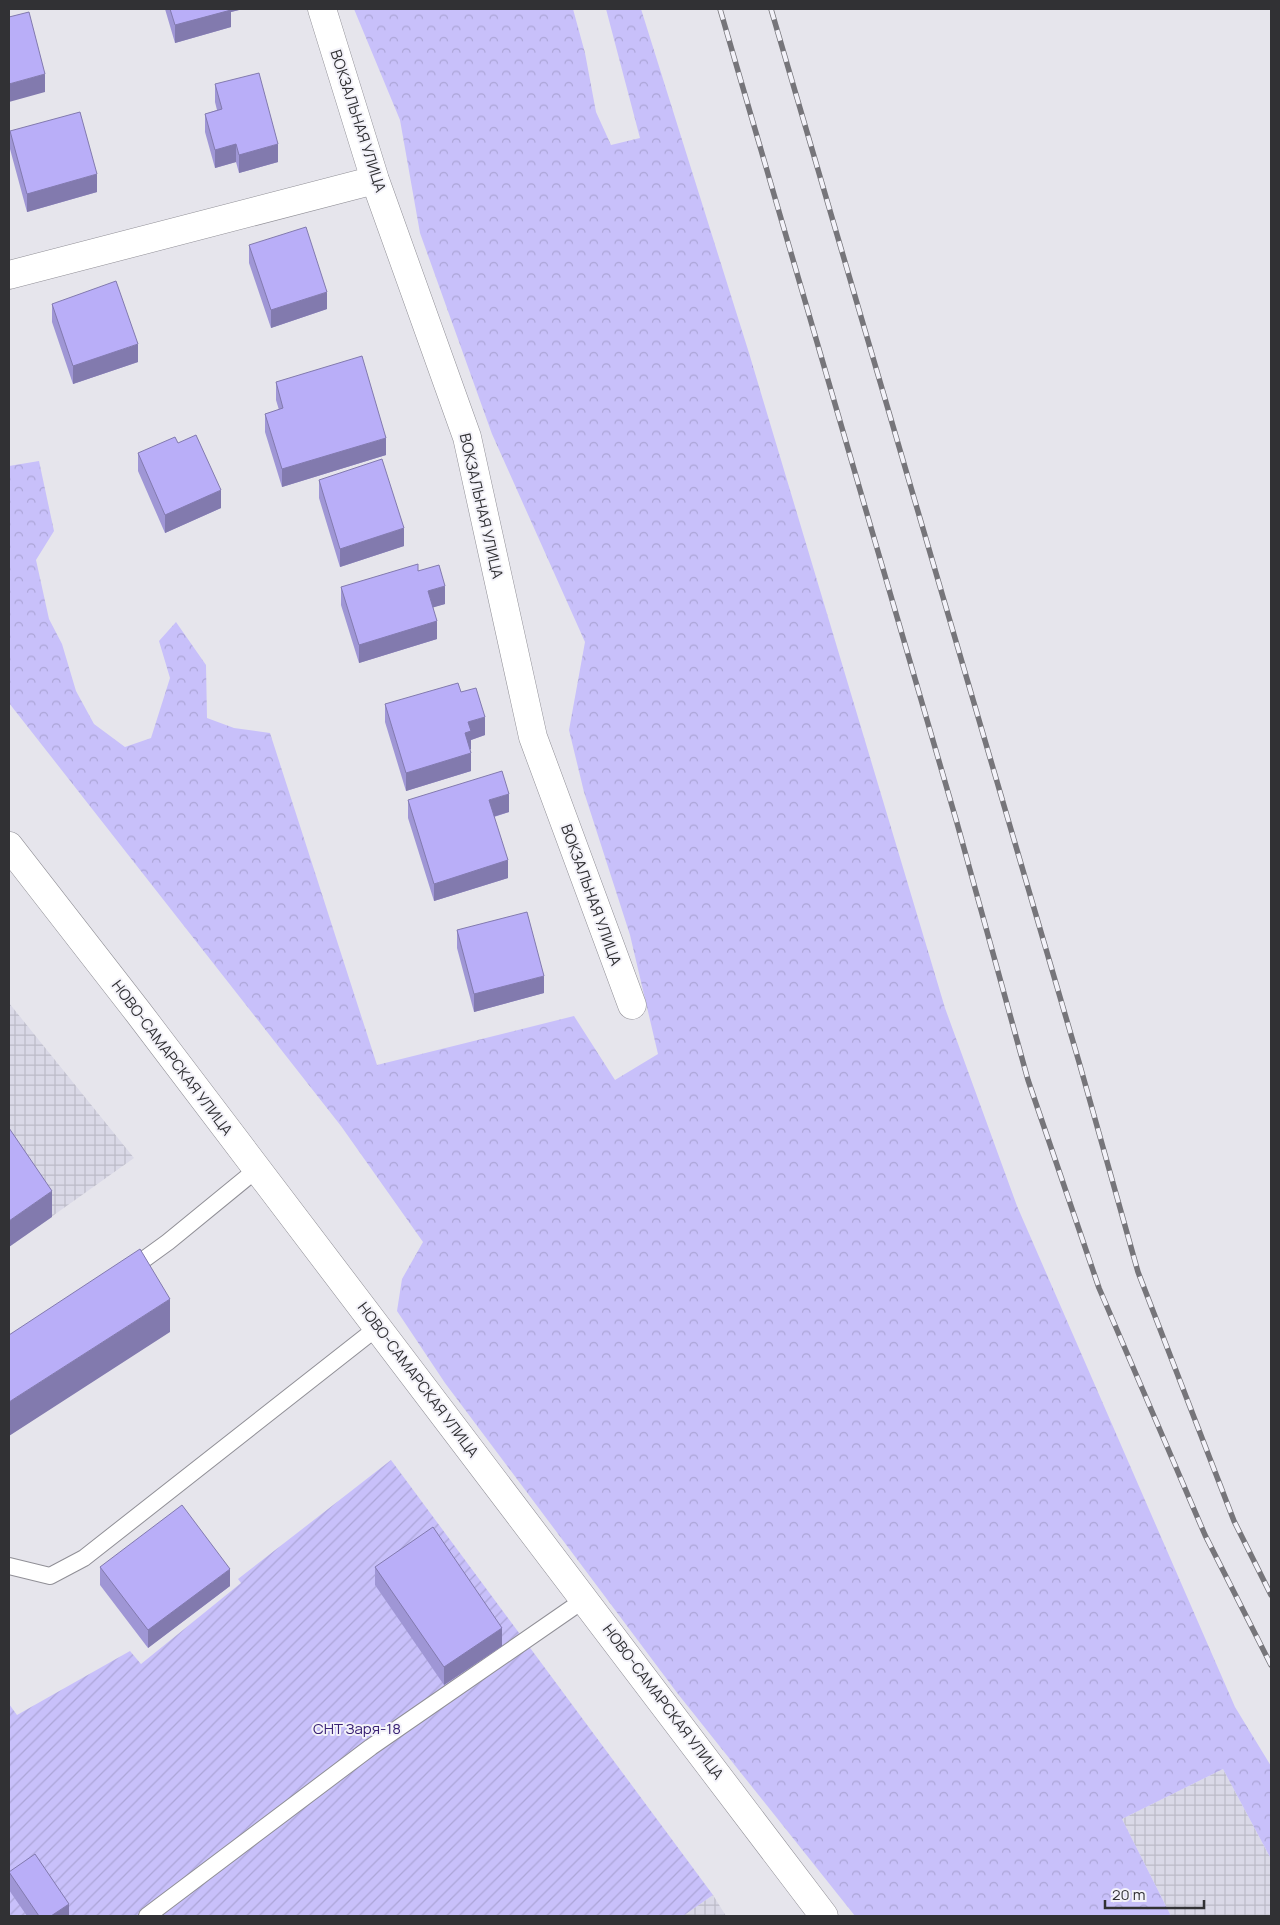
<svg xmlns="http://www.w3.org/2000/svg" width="1280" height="1925" font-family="Manrope,sans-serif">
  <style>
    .industrial { fill: url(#industrial-grid) }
    .forest { fill: url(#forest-crowns) }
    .garden { fill: url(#garden-furrows) }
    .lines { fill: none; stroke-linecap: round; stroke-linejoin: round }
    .lane-casing { stroke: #908f96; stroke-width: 18 }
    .street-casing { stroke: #908f96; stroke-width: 29 }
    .lane { stroke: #fff; stroke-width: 16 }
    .street { stroke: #fff; stroke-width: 28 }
    .rail-casing { stroke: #76757a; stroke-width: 5.5 }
    .rail { stroke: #f3f2f9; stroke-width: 4; stroke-dasharray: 11; stroke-linecap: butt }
    .wall { fill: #9f96d5 }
    .shaded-wall { fill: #827aae }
    .building { fill: #b9aef8; stroke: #827aae }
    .labels { text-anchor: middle; stroke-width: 4; stroke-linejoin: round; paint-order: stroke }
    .street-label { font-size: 15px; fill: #313134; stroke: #f3f2f9 }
    .park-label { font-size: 15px; fill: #392174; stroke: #f3f2f9 }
  </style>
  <defs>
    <pattern id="industrial-grid" width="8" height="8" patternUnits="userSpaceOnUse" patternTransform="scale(1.25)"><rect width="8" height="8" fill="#dad9e7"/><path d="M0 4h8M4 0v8" fill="none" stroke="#bcbbc7"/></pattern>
    <pattern id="forest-crowns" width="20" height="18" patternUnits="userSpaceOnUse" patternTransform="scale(1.25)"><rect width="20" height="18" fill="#c8c0fa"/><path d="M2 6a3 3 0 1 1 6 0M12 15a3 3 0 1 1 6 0" fill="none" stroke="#aca5d7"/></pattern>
    <pattern id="garden-furrows" width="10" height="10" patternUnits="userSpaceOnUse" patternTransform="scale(1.25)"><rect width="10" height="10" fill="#c8c0fa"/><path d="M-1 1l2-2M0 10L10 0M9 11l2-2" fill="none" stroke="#aca5d7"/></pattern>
  </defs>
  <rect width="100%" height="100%" fill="#e6e5ec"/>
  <path class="industrial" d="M9,1003L134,1158L9,1247Z
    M1223,1769L1271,1859V1916H1171L1122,1819Z
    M713,1895L726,1916H683Z"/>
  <path class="forest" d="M354,9H573L585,53L596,112L611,145L640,138L606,9H641L749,353L945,1008L1017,1206L1235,1707L1271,1766V1859L1223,1769L1122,1819L1171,1916H855L678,1694L445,1383L397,1311L402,1279L423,1242L341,1126L9,703V466L39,461L54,531L36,560L49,619L62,644L76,691L94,724L125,747L151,738L170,678L159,641L176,622L206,665L207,718L234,728L270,733L377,1065L574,1016L615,1080L658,1054L630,935L584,792L569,730L585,642L492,434L420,233L400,120Z"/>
  <path class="garden" d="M391,1460L713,1895L683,1916H9V1704L17,1715L130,1651L141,1664L241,1583L238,1579Z"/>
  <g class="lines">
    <g class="lane-casing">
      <path id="lane" d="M128,1271L168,1242L256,1170
        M9,1566L50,1576L84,1558L378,1327
        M147,1916L371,1747L585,1599"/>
    </g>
    <g class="street-casing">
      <path id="street" d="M322,9L375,180L467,437L533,737L632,1005
        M9,275L375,180
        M9,846L138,1012L824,1916"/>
    </g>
    <use href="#lane" class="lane"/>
    <use href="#street" class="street"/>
    <g class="rail-casing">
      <path id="rail" d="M720,9L957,823L1028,1080L1099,1288L1205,1535L1271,1665
        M771,9L1079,1062L1138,1272L1234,1521L1271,1595"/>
    </g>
    <use href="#rail" class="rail"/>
  </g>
  <path class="wall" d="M165,9H243L231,12V27L175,43Z
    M215,84L278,162L239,173L236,162L215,168L205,132V114L217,110L215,102Z
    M10,131L97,192L27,212L10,149Z
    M249,245L327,309L271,328L249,263Z
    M52,304L138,362L73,384L52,322Z
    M276,382L386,455L282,487L265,432V414L279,410L276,400Z
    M178,443L221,508L165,533L138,471V453Z
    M319,480L404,546L340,567L319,498Z
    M418,571L445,604L433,607L437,639L359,663L341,605V587Z
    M461,692L485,735L471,740V749L470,750L471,771L406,791L385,722V704Z
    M408,800L509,812L494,817L508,878L434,901L408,818Z
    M457,930L544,993L474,1012L457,948Z
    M100,1567L230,1586L148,1648L100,1585Z
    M375,1567L502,1646L444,1685L375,1585Z
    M9,1872L69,1916H27L9,1890Z"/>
  <path class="shaded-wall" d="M227,9H243L231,12V27L175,43V25Z
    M45,74V92L9,102V84Z
    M236,144V162L215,168V150Z
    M278,144V162L239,173V155Z
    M97,174V192L27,212V194Z
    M327,292V309L271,328V310Z
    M138,344V362L73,384V366Z
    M386,438V455L282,487V469Z
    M221,490V508L165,533V515Z
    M404,528V546L340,567V549Z
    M445,586V604L428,609V591Z
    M437,621V639L359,663V645Z
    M485,717V735L471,740V749L465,751V733L468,722Z
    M471,753V771L406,791V773Z
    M509,794V812L489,818V800Z
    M508,860V878L434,901V884Z
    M544,976V993L474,1012V994Z
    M52,1191V1217L9,1247V1221Z
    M170,1299V1332L9,1436V1402Z
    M230,1569V1586L148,1648V1630Z
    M502,1628V1646L444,1685V1667Z
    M69,1904V1916H51Z"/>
  <path class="building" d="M170,9H231V10L175,25Z
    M29,12L45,74L9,84V17Z
    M259,73L278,144L239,155L236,144L215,150L205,114L222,109L215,84Z
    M80,112L97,174L27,194L10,131Z
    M306,227L327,292L271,310L249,245Z
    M116,281L138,344L73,366L52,304Z
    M362,356L386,438L282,469L265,414L283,408L276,382Z
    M196,435L221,490L165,515L138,453L175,437L178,443Z
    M382,459L404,528L340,549L319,480Z
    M418,564V571L439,565L445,586L428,591L437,621L359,645L341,587Z
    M458,683L461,692L476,688L485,717L468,722L471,731L465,733L471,753L406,773L385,704Z
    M502,771L509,794L489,800L508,860L434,884L408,800Z
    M527,912L544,976L474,994L457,930Z
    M9,1128L52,1191L9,1221Z
    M140,1249L170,1299L9,1402V1335Z
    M182,1505L230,1569L148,1630L100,1567Z
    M433,1527L502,1628L444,1667L375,1567Z
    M35,1854L69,1904L51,1916H39L9,1872Z"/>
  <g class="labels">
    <g class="street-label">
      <text transform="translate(358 121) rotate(72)" y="5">ВОКЗАЛЬНАЯ УЛИЦА</text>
      <text transform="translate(481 506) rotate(77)" y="5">ВОКЗАЛЬНАЯ УЛИЦА</text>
      <text transform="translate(591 895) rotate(70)" y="5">ВОКЗАЛЬНАЯ УЛИЦА</text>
      <text transform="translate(172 1058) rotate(53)" y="5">НОВО-САМАРСКАЯ УЛИЦА</text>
      <text transform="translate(418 1380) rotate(53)" y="5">НОВО-САМАРСКАЯ УЛИЦА</text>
      <text transform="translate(663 1702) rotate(53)" y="5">НОВО-САМАРСКАЯ УЛИЦА</text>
    </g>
    <g class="park-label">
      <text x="357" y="1734">СНТ Заря-18</text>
    </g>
  </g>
  <rect width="1280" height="1925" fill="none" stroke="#313134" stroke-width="20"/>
  <path d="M1105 1900v8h99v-8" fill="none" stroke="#313134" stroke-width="2.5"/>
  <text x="1112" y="1900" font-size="15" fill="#313134" stroke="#f3f2f9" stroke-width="4" paint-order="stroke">20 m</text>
</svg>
